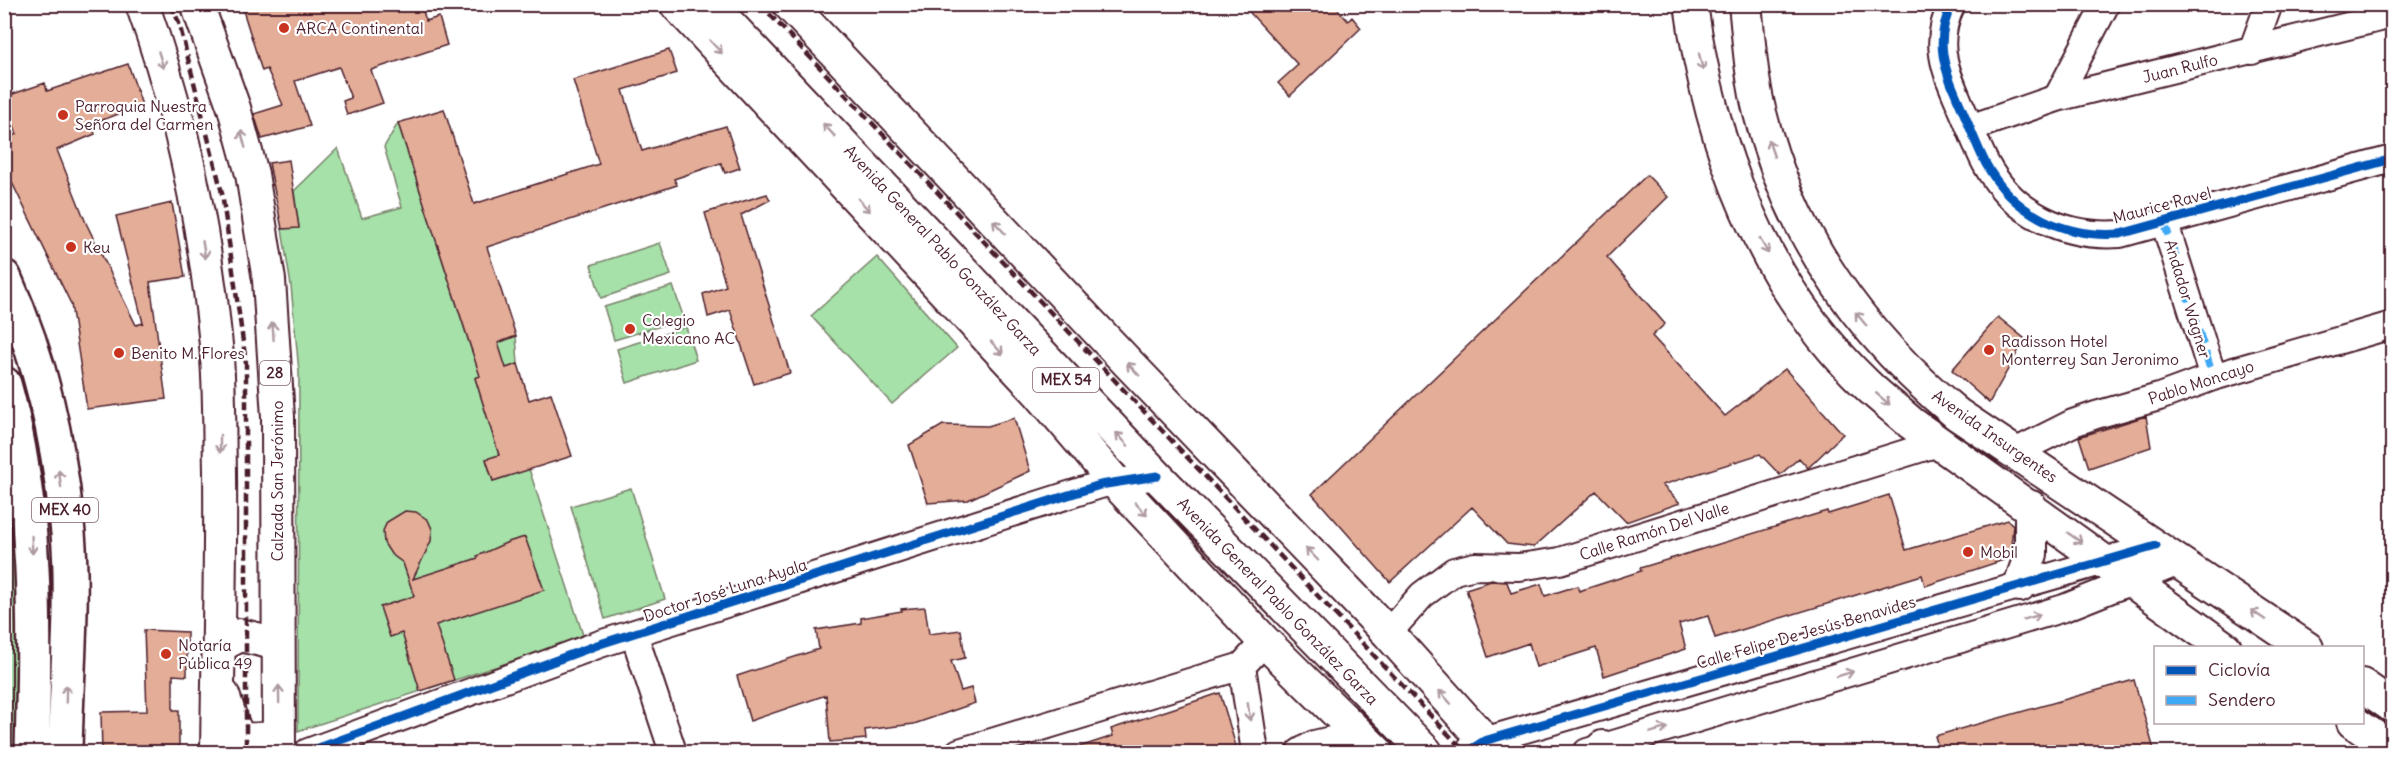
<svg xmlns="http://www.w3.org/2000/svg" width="2397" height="757" font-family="Delius,sans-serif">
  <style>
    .green { fill: #a5e1a8; stroke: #78806a; stroke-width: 1.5 }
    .building { fill: #e3ad98; stroke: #4a1f2b; stroke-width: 1.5 }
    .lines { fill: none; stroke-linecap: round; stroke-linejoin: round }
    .minor-casing { stroke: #4a1f2b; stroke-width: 30 }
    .major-casing { stroke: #4a1f2b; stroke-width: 36 }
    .highway-casing { stroke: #4a1f2b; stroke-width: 38 }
    .minor { stroke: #fff; stroke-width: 26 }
    .major { stroke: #fff; stroke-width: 32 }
    .highway { stroke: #fff; stroke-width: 33 }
    .rail { stroke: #4a1f2b; stroke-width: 4.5; stroke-dasharray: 9 4.5; stroke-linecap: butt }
    .quiet { stroke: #3fa9f5; stroke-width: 8; stroke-dasharray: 15 8; stroke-linecap: butt }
    .cycleway-casing { stroke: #fff; stroke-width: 13 }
    .cycleway { stroke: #0057b8; stroke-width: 9 }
    .oneway { stroke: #ae9aa0 }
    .poi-dot { fill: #c8321e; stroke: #fff; stroke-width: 2 }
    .labels { text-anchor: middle; stroke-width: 4.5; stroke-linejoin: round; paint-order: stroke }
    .shield { fill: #fff; stroke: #80626b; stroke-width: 1.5 }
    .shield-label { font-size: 15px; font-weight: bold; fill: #4a1f2b }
    .poi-label { font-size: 16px; fill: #4a1f2b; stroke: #fff; text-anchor: start }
    .street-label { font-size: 16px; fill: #4a1f2b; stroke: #fff }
  </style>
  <rect width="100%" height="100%" fill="#fff"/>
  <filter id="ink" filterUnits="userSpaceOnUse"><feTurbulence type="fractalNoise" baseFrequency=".0167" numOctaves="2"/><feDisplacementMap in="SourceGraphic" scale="12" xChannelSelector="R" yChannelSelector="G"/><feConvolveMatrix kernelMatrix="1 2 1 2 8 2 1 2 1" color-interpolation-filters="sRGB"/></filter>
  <g filter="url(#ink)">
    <path class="green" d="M398,123L472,352L483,358L501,351L498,343L516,336L518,364L475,378L499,455L486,460L493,481L529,469L584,638L298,731L299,372L291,286L282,229L299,227L294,191L338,148L362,218L402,207L384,147Z
      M660,243L671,275L601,298L591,265Z
      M877,257L957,348L892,404L811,316Z
      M673,286L684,319L614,340L604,307Z
      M686,327L696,360L627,383L617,349Z
      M4,408L16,456L22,752H5Z
      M631,488L665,599L605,619L571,506Z"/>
    <path class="building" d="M241,4H421L426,21L439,17L447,45L371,70L383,103L347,115L343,101L351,98L339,67L295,81L310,126L262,139L254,114L283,105L267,69L262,71Z
      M1242,4H1333L1348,21L1352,17L1361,28L1290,96L1278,83L1298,65Z
      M669,50L677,73L623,90L642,151L726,126L740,168L725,173L721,163L674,179L677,185L487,247L516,336L498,343L506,368L518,364L529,400L551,393L572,456L493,481L486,459L499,455L475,378L480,376L398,123L444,109L474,204L599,164L573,80Z
      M128,64L142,105L92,124L95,134L57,150L86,223L136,325L143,323L116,216L172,203L185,277L150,282L166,399L87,409L71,304L4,166V140L17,134L4,97L45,83L47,91Z
      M289,160L299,228L282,229L269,163Z
      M1647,175L1668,197L1607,257L1665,324L1652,336L1725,416L1785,369L1843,434L1808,468L1799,458L1780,475L1760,454L1662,485L1680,503L1626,522L1596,491L1534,547L1507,544L1472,507L1390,582L1312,494Z
      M767,194L770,200L741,215L790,373L754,384L730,310L708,317L703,294L726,286L705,213Z
      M1998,317L2025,339L1989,403L1952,370Z
      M2146,416L2151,447L2089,468L2079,437Z
      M1014,418L1030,471L968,500L928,503L909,445L943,425L988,426Z
      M1889,495L1906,550L2008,520L2013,525L2010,558L1925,586L1922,575L1715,638L1708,616L1679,624L1686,649L1604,676L1596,648L1536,667L1529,643L1488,657L1466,589L1491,581L1507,582L1511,593L1541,584L1545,596L1577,586L1579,591L1641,571L1640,568L1827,511L1828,514Z
      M405,511L416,512L428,520L432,529L431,541L413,579L478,558L477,556L508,542L525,537L544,590L436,625L454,680L420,691L402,633L390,637L380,607L414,596L403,563L391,554L384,543L383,531L387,522Z
      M925,607L929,634L961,630L965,658L951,661L961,691L971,688L975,703L914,724L865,730L866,739L830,742L826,695L750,721L737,676L819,649L816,630L861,623V618L902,611L901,609Z
      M144,630L187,632V676L173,675V710H179V753H102L101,712L147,711Z
      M2134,680L2155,753H1940L1935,736Z
      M1220,693L1238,753H1070V750L1113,736L1111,729Z"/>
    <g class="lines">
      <g class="minor-casing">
        <path id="minor" d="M1952,4C1932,44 1946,72 1962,109C1970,127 1977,147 1986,164C2013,214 2065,238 2120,234L2392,159
          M2252,51L2269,4
          M2057,98L2106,4
          M1970,128L2057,98L2392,15
          M2164,221L2213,377
          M2015,452L2073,423L2096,415L2159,397L2213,377L2392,325
          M1388,633L1422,595L1454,571L1475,566L1519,567L1560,561L1938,443
          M634,634L673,752
          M1254,653L1242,666L1255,752
          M308,752L600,644L1100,485L1157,476
          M959,752L1242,666
          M1300,752L1314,744L1357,734
          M1467,752L1484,741L2156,546
          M1587,752L2064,608L2179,562"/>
      </g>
      <g class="major-casing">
        <path id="major" d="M142,4C182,115 205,228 216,345C220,387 219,429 220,471C221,565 218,659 217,752
          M197,4L234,108L252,174L269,280L278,417L279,752
          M676,4L1039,393L1115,482L1264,641L1377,752
          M710,4L1157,476L1426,752
          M789,4L1130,365L1388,633L1495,752
          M1691,4C1710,145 1762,285 1866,384C1880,398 1897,410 1911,423L2225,648
          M1745,4C1749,41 1751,78 1760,113C1791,237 1860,334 1957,414L2307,648
          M2020,585L2031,554V507
          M219,646L240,635L278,644
          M2362,685L2392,706
          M223,695C239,740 231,743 279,737
          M2353,722L2392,749
          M1598,752L1603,747"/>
      </g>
      <g class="highway-casing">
        <path id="highway" d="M4,277C42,362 59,441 68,533C74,601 66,683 65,752
          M4,384C38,504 35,628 32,752"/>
      </g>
      <use href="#minor" class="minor"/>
      <use href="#major" class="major"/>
      <use href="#highway" class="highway"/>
      <path class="rail" d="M171,4L179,23L222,193L246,363V752
        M760,4L1465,752"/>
      <path class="quiet" d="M2164,221L2213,377"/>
      <g class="cycleway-casing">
        <path id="cycleway" d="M1952,4C1932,44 1946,72 1962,109C1970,127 1977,147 1986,164C2013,214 2065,238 2120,234L2392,159
          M308,752L600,644L1100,485L1157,476
          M1467,752L1484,741L2156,546"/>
      </g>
      <use href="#cycleway" class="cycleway"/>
    </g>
    <defs><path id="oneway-shaft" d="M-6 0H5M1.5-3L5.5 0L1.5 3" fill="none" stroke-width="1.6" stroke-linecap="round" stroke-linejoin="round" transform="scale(1.5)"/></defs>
    <g class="oneway">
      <use href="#oneway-shaft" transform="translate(716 47) rotate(47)"/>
      <use href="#oneway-shaft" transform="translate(161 60) rotate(73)"/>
      <use href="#oneway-shaft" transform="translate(1701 62) rotate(77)"/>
      <use href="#oneway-shaft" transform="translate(829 130) rotate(-133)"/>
      <use href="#oneway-shaft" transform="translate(243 139) rotate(-105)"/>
      <use href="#oneway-shaft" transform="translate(1771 148) rotate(-109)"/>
      <use href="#oneway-shaft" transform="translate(864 205) rotate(47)"/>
      <use href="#oneway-shaft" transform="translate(999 227) rotate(-133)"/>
      <use href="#oneway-shaft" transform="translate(1764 246) rotate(60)"/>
      <use href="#oneway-shaft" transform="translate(204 250) rotate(81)"/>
      <use href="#oneway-shaft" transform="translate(1861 319) rotate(-129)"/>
      <use href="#oneway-shaft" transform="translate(273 331) rotate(-94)"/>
      <use href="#oneway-shaft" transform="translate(997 348) rotate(47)"/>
      <use href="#oneway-shaft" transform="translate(1133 369) rotate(-134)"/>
      <use href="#oneway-shaft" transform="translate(1883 399) rotate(40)"/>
      <use href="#oneway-shaft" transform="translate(1122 439) rotate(-133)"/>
      <use href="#oneway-shaft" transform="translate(220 444) rotate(90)"/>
      <use href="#oneway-shaft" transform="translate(60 479) rotate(-98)"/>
      <use href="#oneway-shaft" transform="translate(1141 509) rotate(47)"/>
      <use href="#oneway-shaft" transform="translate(2075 538) rotate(35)"/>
      <use href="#oneway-shaft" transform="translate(32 545) rotate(87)"/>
      <use href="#oneway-shaft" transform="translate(1312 554) rotate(-134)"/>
      <use href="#oneway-shaft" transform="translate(2258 615) rotate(-146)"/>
      <use href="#oneway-shaft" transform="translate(2032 617) rotate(-17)"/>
      <use href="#oneway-shaft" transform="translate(1845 674) rotate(-17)"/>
      <use href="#oneway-shaft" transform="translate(66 694) rotate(-89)"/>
      <use href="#oneway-shaft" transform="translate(279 694) rotate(-91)"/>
      <use href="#oneway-shaft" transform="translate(1445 697) rotate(-132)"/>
      <use href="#oneway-shaft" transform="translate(1249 712) rotate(82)"/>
      <use href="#oneway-shaft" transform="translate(1659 730) rotate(-17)"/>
    </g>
  </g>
  <g class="poi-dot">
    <circle cx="284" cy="28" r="6"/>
    <circle cx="63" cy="115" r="6"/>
    <circle cx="71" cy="247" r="6"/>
    <circle cx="630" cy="329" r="6"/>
    <circle cx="1989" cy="350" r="6"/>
    <circle cx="119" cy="353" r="6"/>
    <circle cx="1968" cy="552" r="6"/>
    <circle cx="166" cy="654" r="6"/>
  </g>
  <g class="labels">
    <g class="shield">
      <rect x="260" y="361" width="30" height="24" rx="4.5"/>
      <rect x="1033" y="368" width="66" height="24" rx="4.5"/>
      <rect x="32" y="498" width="66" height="24" rx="4.5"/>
    </g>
    <g class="shield-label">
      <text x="275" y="378">28</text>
      <text x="1066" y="385">MEX 54</text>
      <text x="65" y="515">MEX 40</text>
    </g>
    <g class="poi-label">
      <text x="296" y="34">ARCA Continental</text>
      <text x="75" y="112">Parroquia Nuestra<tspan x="75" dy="18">Señora del Carmen</tspan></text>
      <text x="83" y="253">Keu</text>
      <text x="642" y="326">Colegio<tspan x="642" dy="18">Mexicano AC</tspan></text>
      <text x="2001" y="347">Radisson Hotel<tspan x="2001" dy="18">Monterrey San Jeronimo</tspan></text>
      <text x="131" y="359">Benito M. Flores</text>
      <text x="1980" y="558">Mobil</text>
      <text x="178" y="651">Notaría<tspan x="178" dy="18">Pública 49</tspan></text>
    </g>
    <g class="street-label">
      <text transform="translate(2180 68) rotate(-14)" y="6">Juan Rulfo</text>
      <text transform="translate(2162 205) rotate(-15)" y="6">Maurice Ravel</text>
      <text transform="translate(943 250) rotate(47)" y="6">Avenida General Pablo González Garza</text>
      <text transform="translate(2188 299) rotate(73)" y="6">Andador Wagner</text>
      <text transform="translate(2201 382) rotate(-18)" y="6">Pablo Moncayo</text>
      <text transform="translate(1995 436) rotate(35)" y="6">Avenida Insurgentes</text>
      <text transform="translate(277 481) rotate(-90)" y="6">Calzada San Jerónimo</text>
      <text transform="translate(1654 531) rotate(-18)" y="6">Calle Ramón Del Valle</text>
      <text transform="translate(725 590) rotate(-18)" y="6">Doctor José Luna Ayala</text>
      <text transform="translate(1278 601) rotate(46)" y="6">Avenida General Pablo González Garza</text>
      <text transform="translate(1806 632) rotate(-16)" y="6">Calle Felipe De Jesús Benavides</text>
    </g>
  </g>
  <rect width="2397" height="757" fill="none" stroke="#fff" stroke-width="24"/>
  <rect x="12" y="12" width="2373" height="733" fill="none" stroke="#4a1f2b" stroke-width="2" filter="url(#ink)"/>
  <rect x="2154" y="646" width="210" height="78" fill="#ffffff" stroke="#b7a5aa" stroke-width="1.5"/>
  <rect x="2166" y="666" width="30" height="9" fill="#0057b8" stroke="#b7a5aa" stroke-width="1.5"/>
  <text x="2208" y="676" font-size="18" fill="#4a1f2b">Ciclovía</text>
  <rect x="2166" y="696" width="30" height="9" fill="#3fa9f5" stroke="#b7a5aa" stroke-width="1.5"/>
  <text x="2208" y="706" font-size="18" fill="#4a1f2b">Sendero</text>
</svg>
